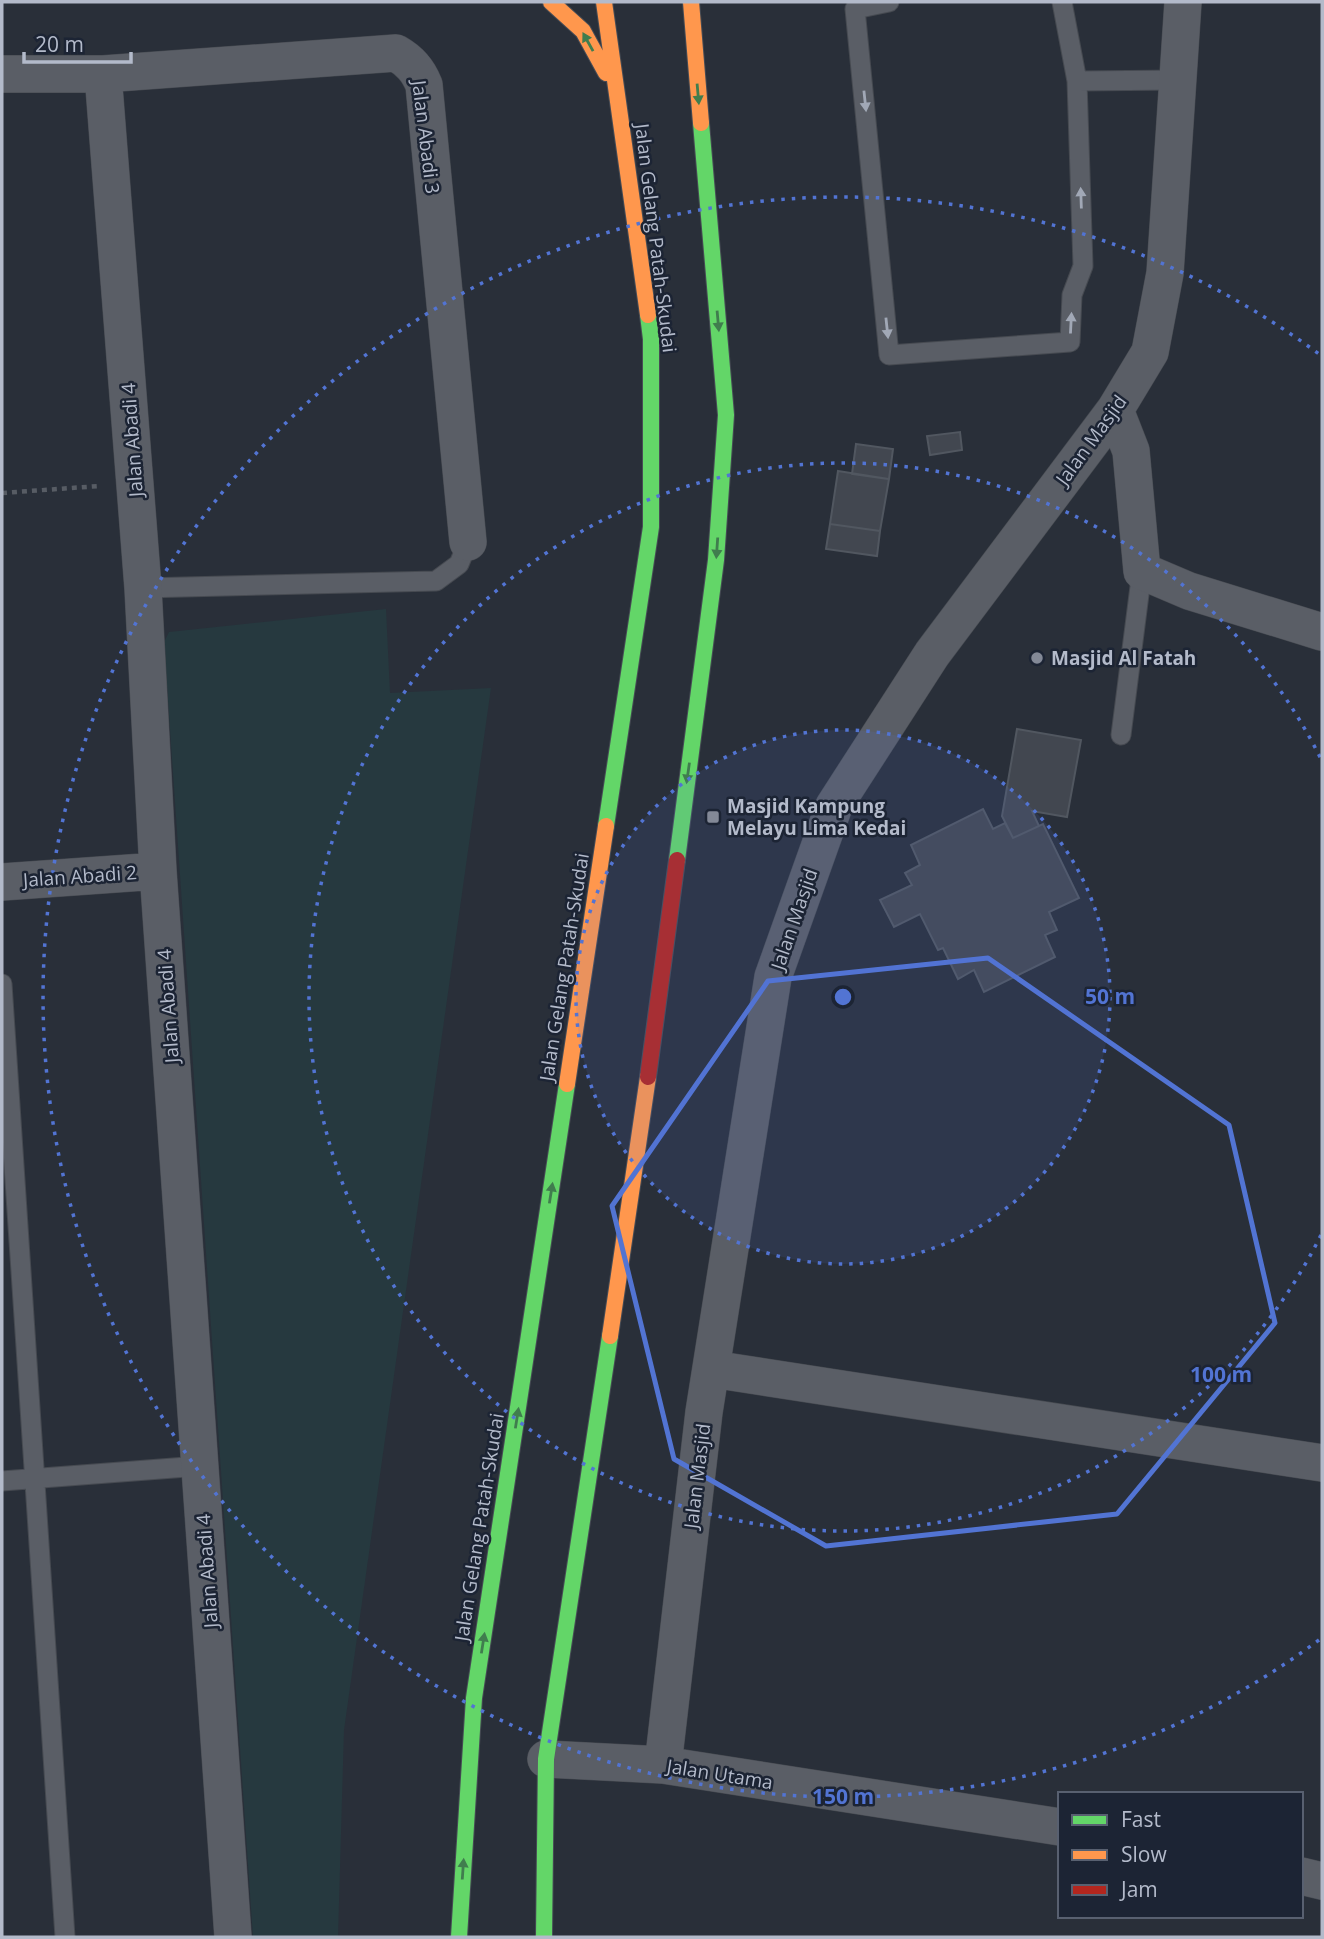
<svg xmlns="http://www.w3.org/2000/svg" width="1324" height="1939" font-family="'Open Sans',sans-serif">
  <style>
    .green { fill: #26393f }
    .building { fill: #424750; stroke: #515760; stroke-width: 2 }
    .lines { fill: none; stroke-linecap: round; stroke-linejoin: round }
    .lane-casing { stroke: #464a51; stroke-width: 21 }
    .street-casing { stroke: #464a51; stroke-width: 38 }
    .fast-casing { stroke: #474c55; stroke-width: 18 }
    .slow-casing { stroke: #474c55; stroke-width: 18 }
    .jam-casing { stroke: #474c55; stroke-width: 18 }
    .path { stroke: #575c64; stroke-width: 4.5; stroke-dasharray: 5 5; stroke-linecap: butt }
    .lane { stroke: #5a5e66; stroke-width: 19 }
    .street { stroke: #5a5e66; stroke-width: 37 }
    .fast { stroke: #63d668; stroke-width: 16 }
    .slow { stroke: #ff974d; stroke-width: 16 }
    .jam { stroke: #b3261e; stroke-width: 16 }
    .oneway { fill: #407d4e }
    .oneway2 { fill: #a1a8b6 }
    .marked { fill: none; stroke: #5274d3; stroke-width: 5; stroke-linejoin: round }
    .ring { fill: none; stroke: #5274d3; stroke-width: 3.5; stroke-dasharray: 3.5 7 }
    .poi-dot { fill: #838997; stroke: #1c2434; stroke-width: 2.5 }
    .labels { text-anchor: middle; stroke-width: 5; stroke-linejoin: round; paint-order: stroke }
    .street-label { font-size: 19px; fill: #b3baca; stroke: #1c2434 }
    .poi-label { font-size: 19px; font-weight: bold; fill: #b3baca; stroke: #1c2434; text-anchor: start }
    .centre { fill: #5274d3; stroke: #1c2434; stroke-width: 3.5 }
    .ring-label { font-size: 21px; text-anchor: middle; font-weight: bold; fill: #5274d3; stroke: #1c2434; stroke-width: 5; stroke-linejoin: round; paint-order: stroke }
  </style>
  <rect width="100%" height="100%" fill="#292f39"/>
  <path class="green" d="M386,609L390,693L491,688L344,1730L338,1937H253L164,642L169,632Z"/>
  <path class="building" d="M960,432L962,450L930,455L927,436Z
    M856,444L893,449L889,479L852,474Z
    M838,471L889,479L880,531L830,524Z
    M830,524L880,531L877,556L826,549Z
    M1017,729L1081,740L1067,817L1032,811L1039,826L1013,838L1002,816Z
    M983,809L993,829L1005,823L1013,838L1043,824L1079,898L1049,912L1057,930L1045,935L1055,957L984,992L974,970L958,979L943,948L938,950L920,914L894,927L880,900L912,885L905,873L920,865L911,845Z"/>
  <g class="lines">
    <g class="lane-casing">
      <path id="lane" d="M889,2L855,9L889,355L1070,342L1072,295L1083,266L1077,81L1062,2
        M1077,81L1179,80
        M143,588L436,581L459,564L468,542
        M1121,735L1142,571
        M2,984L65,1937
        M2,1481L200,1466"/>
    </g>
    <g class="street-casing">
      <path id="street" d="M2,74H103L396,53C410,61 418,70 424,85L468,542
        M103,74L143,588L158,871L233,1937
        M1115,410L1131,451L1142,571L1189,591L1322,632
        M2,882L158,871
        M712,1369L1322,1463
        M546,1759L663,1765L1060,1827
        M663,1765L704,1412L773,977L834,806L932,654L1115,410L1150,352L1165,273L1183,2
        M1301,1876L1322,1881"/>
    </g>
    <g class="fast-casing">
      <path id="fast" d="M606,826L651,527V339L648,315
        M677,860L716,560L726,415L701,123
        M459,1937L474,1698L567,1084
        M544,1937L546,1759L610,1336"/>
    </g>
    <g class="slow-casing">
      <path id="slow" d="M551,2L583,31L606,73
        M604,2L648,315
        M691,2L701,123
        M567,1084L606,826
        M610,1336L648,1077"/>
    </g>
    <g class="jam-casing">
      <path id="jam" d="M648,1077L677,860"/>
    </g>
    <path class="path" d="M2,493L99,486"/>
    <use href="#lane" class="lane"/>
    <use href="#street" class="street"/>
    <use href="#fast" class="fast"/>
    <use href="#slow" class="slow"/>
    <use href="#jam" class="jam"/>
  </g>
  <defs><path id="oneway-solid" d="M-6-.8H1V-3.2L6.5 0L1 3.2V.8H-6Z" transform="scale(1.75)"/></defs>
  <g class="oneway">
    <use href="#oneway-solid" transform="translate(588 42) rotate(-119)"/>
    <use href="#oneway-solid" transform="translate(698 94) rotate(85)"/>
    <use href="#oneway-solid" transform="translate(718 321) rotate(85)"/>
    <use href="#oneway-solid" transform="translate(717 548) rotate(94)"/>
    <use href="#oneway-solid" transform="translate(688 773) rotate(98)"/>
    <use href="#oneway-solid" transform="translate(551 1193) rotate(-81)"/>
    <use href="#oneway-solid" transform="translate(517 1418) rotate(-81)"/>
    <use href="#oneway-solid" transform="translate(483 1643) rotate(-81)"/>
    <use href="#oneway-solid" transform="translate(463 1869) rotate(-86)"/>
  </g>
  <g class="oneway2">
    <use href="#oneway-solid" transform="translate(865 101) rotate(84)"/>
    <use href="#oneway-solid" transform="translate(1081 198) rotate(-92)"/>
    <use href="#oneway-solid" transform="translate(1071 323) rotate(-87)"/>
    <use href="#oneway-solid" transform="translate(887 328) rotate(84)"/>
  </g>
  <path class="marked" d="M988,958L1229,1125L1275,1323L1117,1514L826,1546L674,1459L612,1206L768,981Z"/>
  <circle cx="843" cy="997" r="267" fill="#5274d3" fill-opacity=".12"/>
  <g class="ring">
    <circle cx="843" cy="997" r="267"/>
    <path d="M1321 1235A534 534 0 1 1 1321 759"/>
    <path d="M1319 1640A800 800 0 1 1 1319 354"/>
  </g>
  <g class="poi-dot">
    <circle cx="1037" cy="658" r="7"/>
    <rect x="706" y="810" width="14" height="14" rx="3.5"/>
  </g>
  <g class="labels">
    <g class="street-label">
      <text transform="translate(426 137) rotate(83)" y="7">Jalan Abadi 3</text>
      <text transform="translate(656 238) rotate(83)" y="7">Jalan Gelang Patah-Skudai</text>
      <text transform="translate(132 440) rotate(-94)" y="7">Jalan Abadi 4</text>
      <text transform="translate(1091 440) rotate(-54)" y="7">Jalan Masjid</text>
      <text transform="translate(80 876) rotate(-4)" y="7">Jalan Abadi 2</text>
      <text transform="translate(794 919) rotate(-71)" y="7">Jalan Masjid</text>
      <text transform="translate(564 967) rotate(-81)" y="7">Jalan Gelang Patah-Skudai</text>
      <text transform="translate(168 1006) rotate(-94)" y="7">Jalan Abadi 4</text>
      <text transform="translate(697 1476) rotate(-83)" y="7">Jalan Masjid</text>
      <text transform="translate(479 1527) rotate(-81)" y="7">Jalan Gelang Patah-Skudai</text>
      <text transform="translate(207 1571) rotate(-94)" y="7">Jalan Abadi 4</text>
      <text transform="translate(720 1774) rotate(9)" y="7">Jalan Utama</text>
    </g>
    <g class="poi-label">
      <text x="1051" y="665">Masjid Al Fatah</text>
      <text x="727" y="813">Masjid Kampung<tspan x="727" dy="22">Melayu Lima Kedai</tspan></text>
    </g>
  </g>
  <circle cx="843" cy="997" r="10" class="centre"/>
  <g class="ring-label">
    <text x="1110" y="1004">50 m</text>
    <text x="1221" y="1382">100 m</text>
    <text x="843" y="1804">150 m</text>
  </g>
  <rect width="1324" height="1939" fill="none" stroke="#b3baca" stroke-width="7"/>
  <rect x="1058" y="1792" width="245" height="126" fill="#1c2434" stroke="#586070" stroke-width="2"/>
  <rect x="1072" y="1815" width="35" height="10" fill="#63d668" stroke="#586070" stroke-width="2"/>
  <text x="1121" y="1827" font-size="21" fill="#b3baca">Fast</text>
  <rect x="1072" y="1850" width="35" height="10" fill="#ff974d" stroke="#586070" stroke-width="2"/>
  <text x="1121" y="1862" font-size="21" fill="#b3baca">Slow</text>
  <rect x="1072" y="1885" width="35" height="10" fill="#b3261e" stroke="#586070" stroke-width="2"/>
  <text x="1121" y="1897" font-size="21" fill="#b3baca">Jam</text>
  <path d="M24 52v10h107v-10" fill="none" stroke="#b3baca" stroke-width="3.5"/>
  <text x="35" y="52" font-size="21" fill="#b3baca" stroke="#1c2434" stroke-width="5" paint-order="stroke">20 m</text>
</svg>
